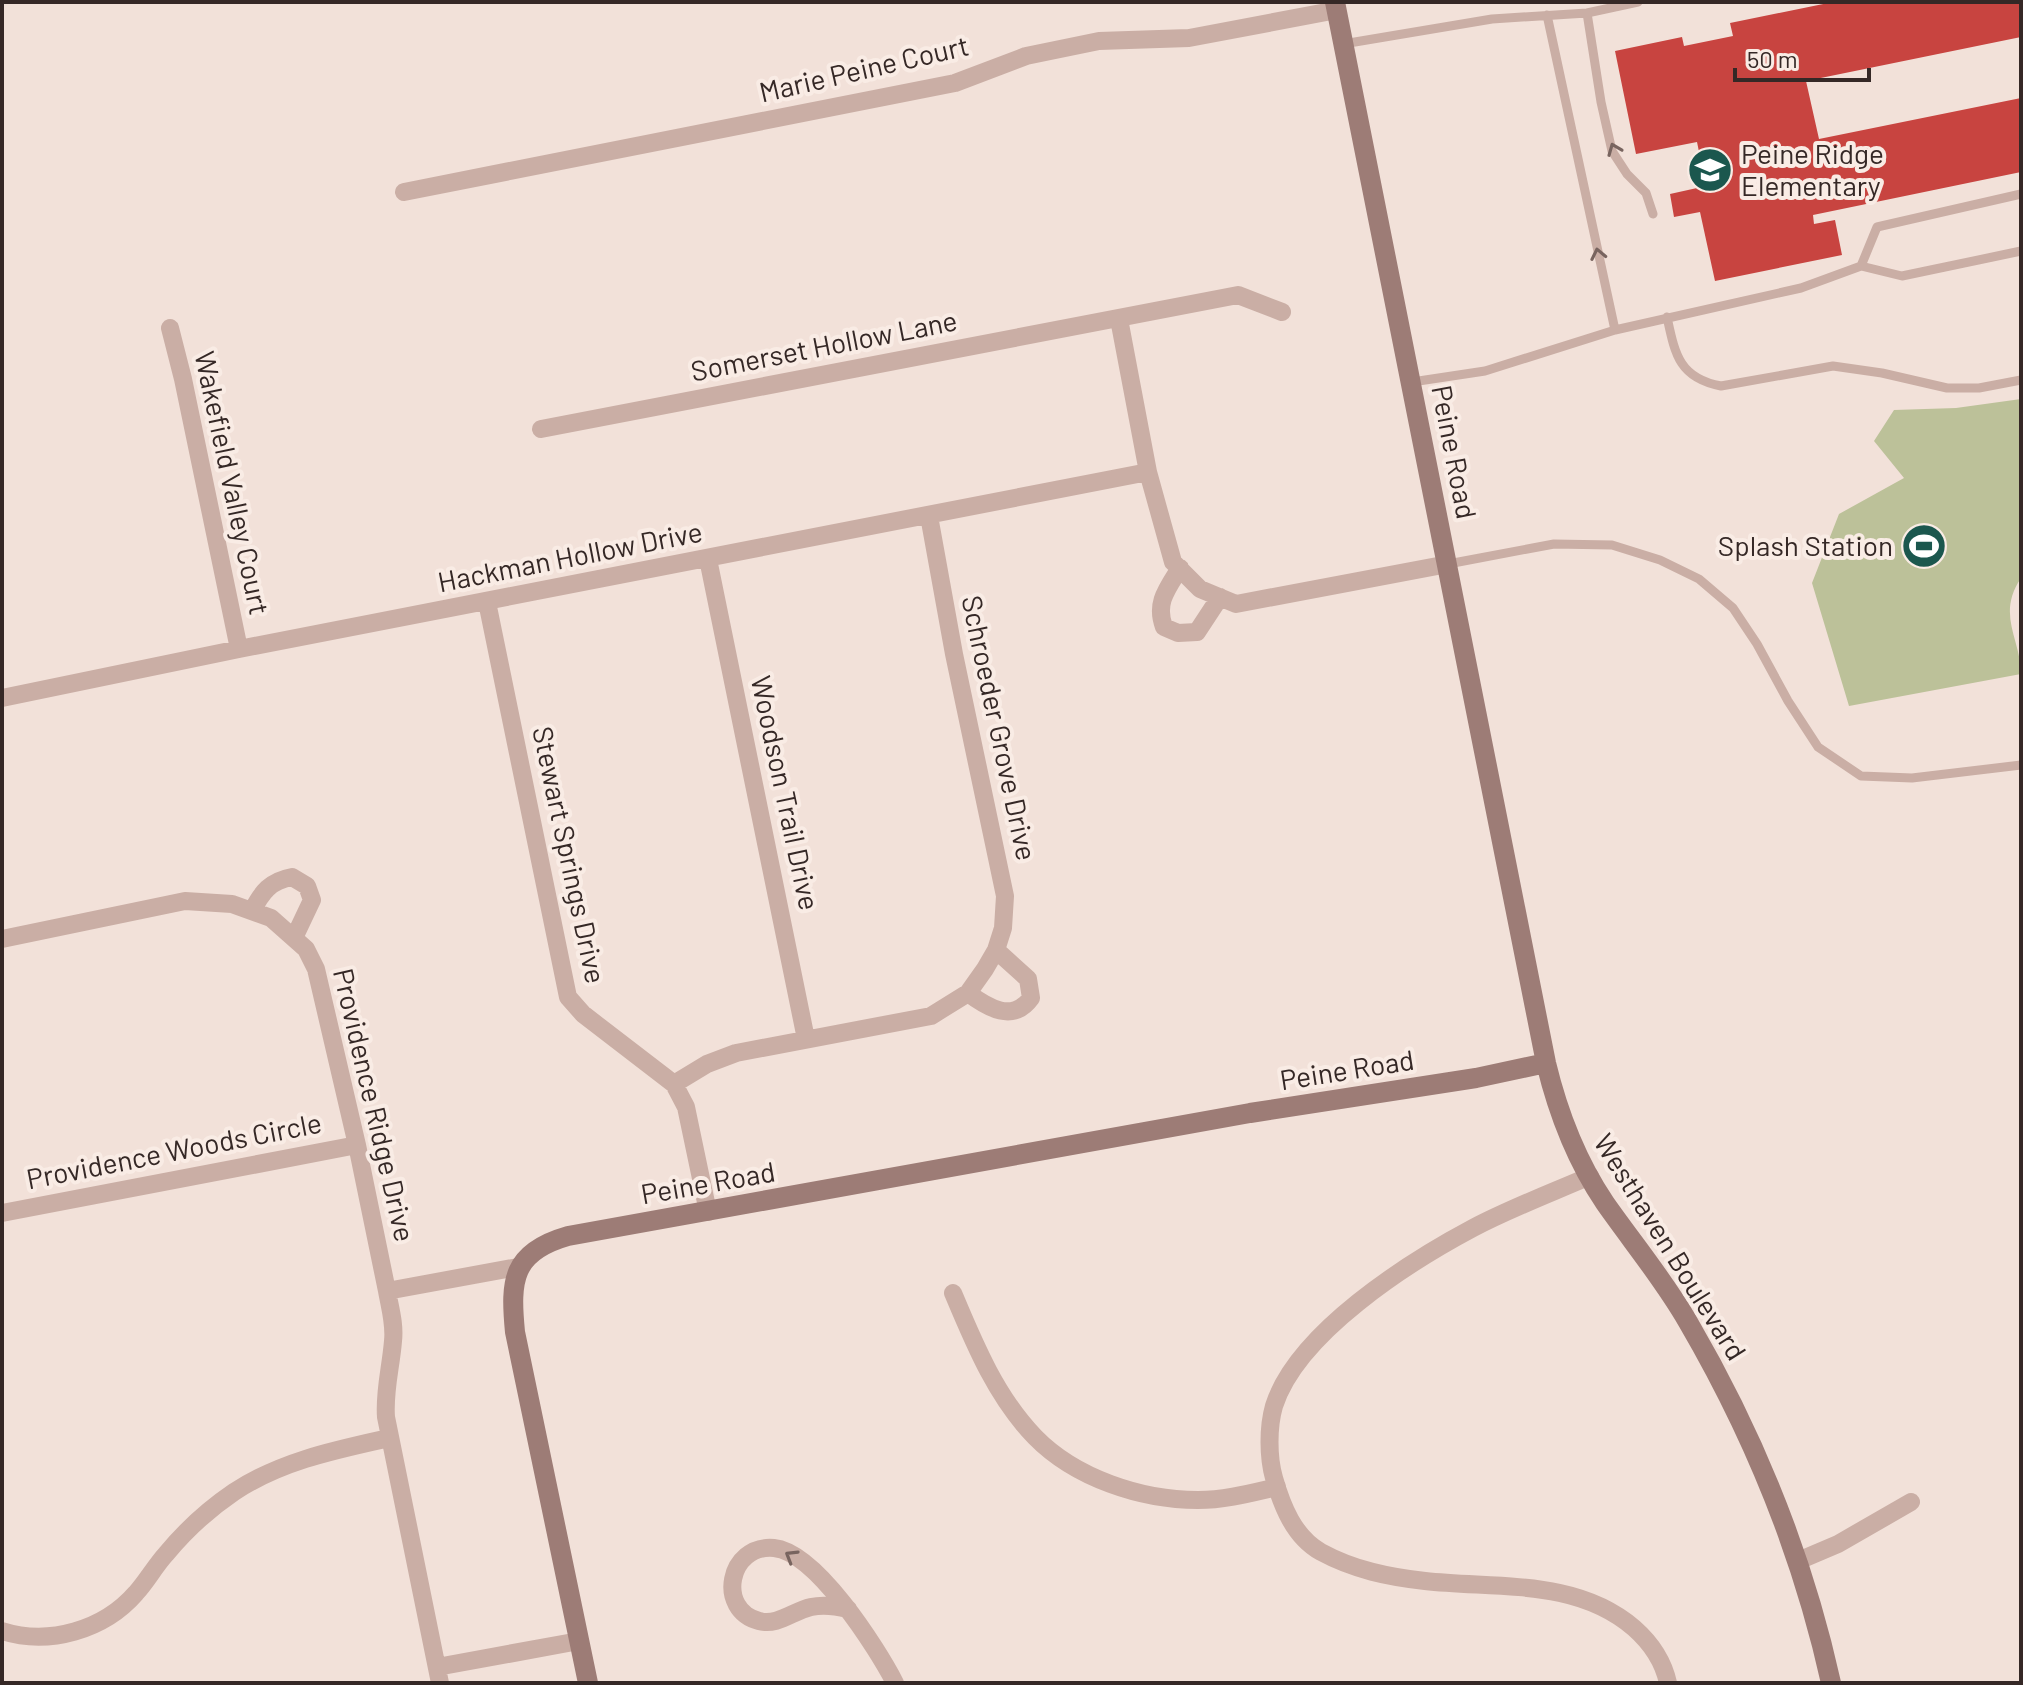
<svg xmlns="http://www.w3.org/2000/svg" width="2023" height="1685" font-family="Barlow,sans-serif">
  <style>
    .green { fill: #bcc199 }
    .building { fill: #c84440 }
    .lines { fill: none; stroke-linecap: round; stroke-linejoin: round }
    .lane { stroke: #caaea5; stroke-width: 9 }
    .street { stroke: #caaea5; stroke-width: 18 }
    .secondary { stroke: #9d7c76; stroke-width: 20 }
    .oneway { stroke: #78645f }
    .labels { text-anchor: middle; stroke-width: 8; stroke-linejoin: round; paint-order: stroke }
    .street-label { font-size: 28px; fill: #352826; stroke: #f9ece5 }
    .poi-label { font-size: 28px; fill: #352826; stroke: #f9ece5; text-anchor: start }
  </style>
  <rect width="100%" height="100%" fill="#f2e1d9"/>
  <path class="green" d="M2021,399V578C1996,615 2021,639 2021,674L1849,706L1812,583L1839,514L1904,478L1874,441L1894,410L1956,408Z"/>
  <path class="building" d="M1833,2H2021V37L1806,81L1819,139L2021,98V172L1813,215L1814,224L1835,220L1842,255L1715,281L1700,212L1674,217L1670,194L1706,186L1697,142L1636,154L1615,51L1682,37L1684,46L1733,36L1730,23Z"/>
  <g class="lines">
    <path class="lane" d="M1587,13L1601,102L1612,151L1627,174L1646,193L1653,214
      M1547,15L1615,330
      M1343,44L1492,19L1587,13L1638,2
      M2021,194L1877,227L1861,266L1902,276L2021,251
      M1667,317C1675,354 1679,378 1721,386L1833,366L1882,373L1947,388H1979L2021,380
      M1412,382L1485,371L1615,330L1801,288L1861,266
      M1448,564L1554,544L1612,545L1660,560L1699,579L1733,608L1757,644L1788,701L1818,747L1861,776L1912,778L2021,765"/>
    <path class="street" d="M404,192L955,83L1026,56L1099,41L1189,38L1337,10
      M1119,319L1148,472L1173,562L1200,589L1236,604L1448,564
      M170,328L183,379L239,649
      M541,429L1238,295L1282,312
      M708,559L806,1039
      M1180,568C1167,589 1155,603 1164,627L1178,633L1197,632L1220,597
      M487,602L568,997L583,1014L674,1084L686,1107L708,1212
      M2,698L239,649L1148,472
      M252,911C262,892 270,881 292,877L307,886L312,900L294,938
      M2,939L185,901L232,904L271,918L306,949L316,969L357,1145L387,1291L518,1267
      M968,993C988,1008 1013,1023 1031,998L1028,979L996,950
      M674,1084L707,1064L736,1053L931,1016L968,993L985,969L996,950L1003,928L1005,896L954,654L929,516
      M1590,1176C1551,1193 1511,1208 1473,1228C1409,1262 1297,1333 1274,1406C1268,1427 1268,1457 1274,1478C1282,1506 1294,1537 1321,1552C1354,1570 1389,1577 1425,1581C1496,1589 1576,1578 1634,1628C1651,1643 1663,1660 1668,1683
      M2,1213L357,1145
      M387,1291C390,1308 395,1324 393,1341C391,1367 384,1391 386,1417L440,1683
      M953,1293C974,1343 996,1397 1035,1437C1075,1478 1141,1500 1198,1500C1225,1500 1251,1493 1277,1487
      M1798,1561L1838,1544L1911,1502
      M848,1609C836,1606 824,1604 811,1607C793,1611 778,1626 759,1621C716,1610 728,1544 774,1548C816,1552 877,1648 895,1683
      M2,1631C49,1646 104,1630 136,1593C147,1581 155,1566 166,1554C185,1531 209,1509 234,1492C281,1461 335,1450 389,1438
      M437,1667L579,1641"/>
    <path class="secondary" d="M1335,2L1546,1063C1558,1113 1576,1160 1605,1203C1633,1243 1664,1280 1688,1322C1754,1435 1803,1556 1831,1683
      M588,1683L515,1332C510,1280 512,1252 568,1236L1250,1113L1476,1078L1546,1063"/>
  </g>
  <defs><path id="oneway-chevron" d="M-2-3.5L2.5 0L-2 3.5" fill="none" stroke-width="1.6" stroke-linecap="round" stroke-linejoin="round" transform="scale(2)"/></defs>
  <g class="oneway">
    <use href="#oneway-chevron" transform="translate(1614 149) rotate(-112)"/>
    <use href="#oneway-chevron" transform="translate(1598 254) rotate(-102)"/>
    <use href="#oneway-chevron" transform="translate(791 1556) rotate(-149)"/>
  </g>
  <defs>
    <g id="school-disc" transform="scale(2.3)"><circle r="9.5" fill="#1b574e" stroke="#f9ece5"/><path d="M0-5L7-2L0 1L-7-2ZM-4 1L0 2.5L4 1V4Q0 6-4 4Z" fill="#fff"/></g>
    <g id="stadium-disc" transform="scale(2.3)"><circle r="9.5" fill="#1b574e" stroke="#f9ece5"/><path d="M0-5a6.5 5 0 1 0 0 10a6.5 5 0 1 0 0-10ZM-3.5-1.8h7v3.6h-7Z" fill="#fff"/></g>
  </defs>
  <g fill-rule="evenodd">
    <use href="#school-disc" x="1710" y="170"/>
    <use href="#stadium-disc" x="1924" y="546"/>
  </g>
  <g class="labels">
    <g class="street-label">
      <text transform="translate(864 69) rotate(-13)" y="10">Marie Peine Court</text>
      <text transform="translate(824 346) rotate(-11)" y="10">Somerset Hollow Lane</text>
      <text transform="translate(1454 452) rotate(79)" y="10">Peine Road</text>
      <text transform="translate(232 483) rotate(78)" y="10">Wakefield Valley Court</text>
      <text transform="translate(570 557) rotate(-11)" y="10">Hackman Hollow Drive</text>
      <text transform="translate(999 728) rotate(78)" y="10">Schroeder Grove Drive</text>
      <text transform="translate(785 793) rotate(78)" y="10">Woodson Trail Drive</text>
      <text transform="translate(569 855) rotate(78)" y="10">Stewart Springs Drive</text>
      <text transform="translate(1347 1070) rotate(-9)" y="10">Peine Road</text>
      <text transform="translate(374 1105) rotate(77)" y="10">Providence Ridge Drive</text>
      <text transform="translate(174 1151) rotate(-11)" y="10">Providence Woods Circle</text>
      <text transform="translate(708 1183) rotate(-10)" y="10">Peine Road</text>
      <text transform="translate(1670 1247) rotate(58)" y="10">Westhaven Boulevard</text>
    </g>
    <g class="poi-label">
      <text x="1741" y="164">Peine Ridge<tspan x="1741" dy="32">Elementary</tspan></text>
      <text x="1893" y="556" text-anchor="end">Splash Station</text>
    </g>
  </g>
  <rect width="2023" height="1685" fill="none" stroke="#352826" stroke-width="8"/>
  <path d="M1735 68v12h134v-12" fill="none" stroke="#352826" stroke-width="4"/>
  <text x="1747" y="68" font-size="24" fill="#352826" stroke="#f9ece5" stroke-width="6" paint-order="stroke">50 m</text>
</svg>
